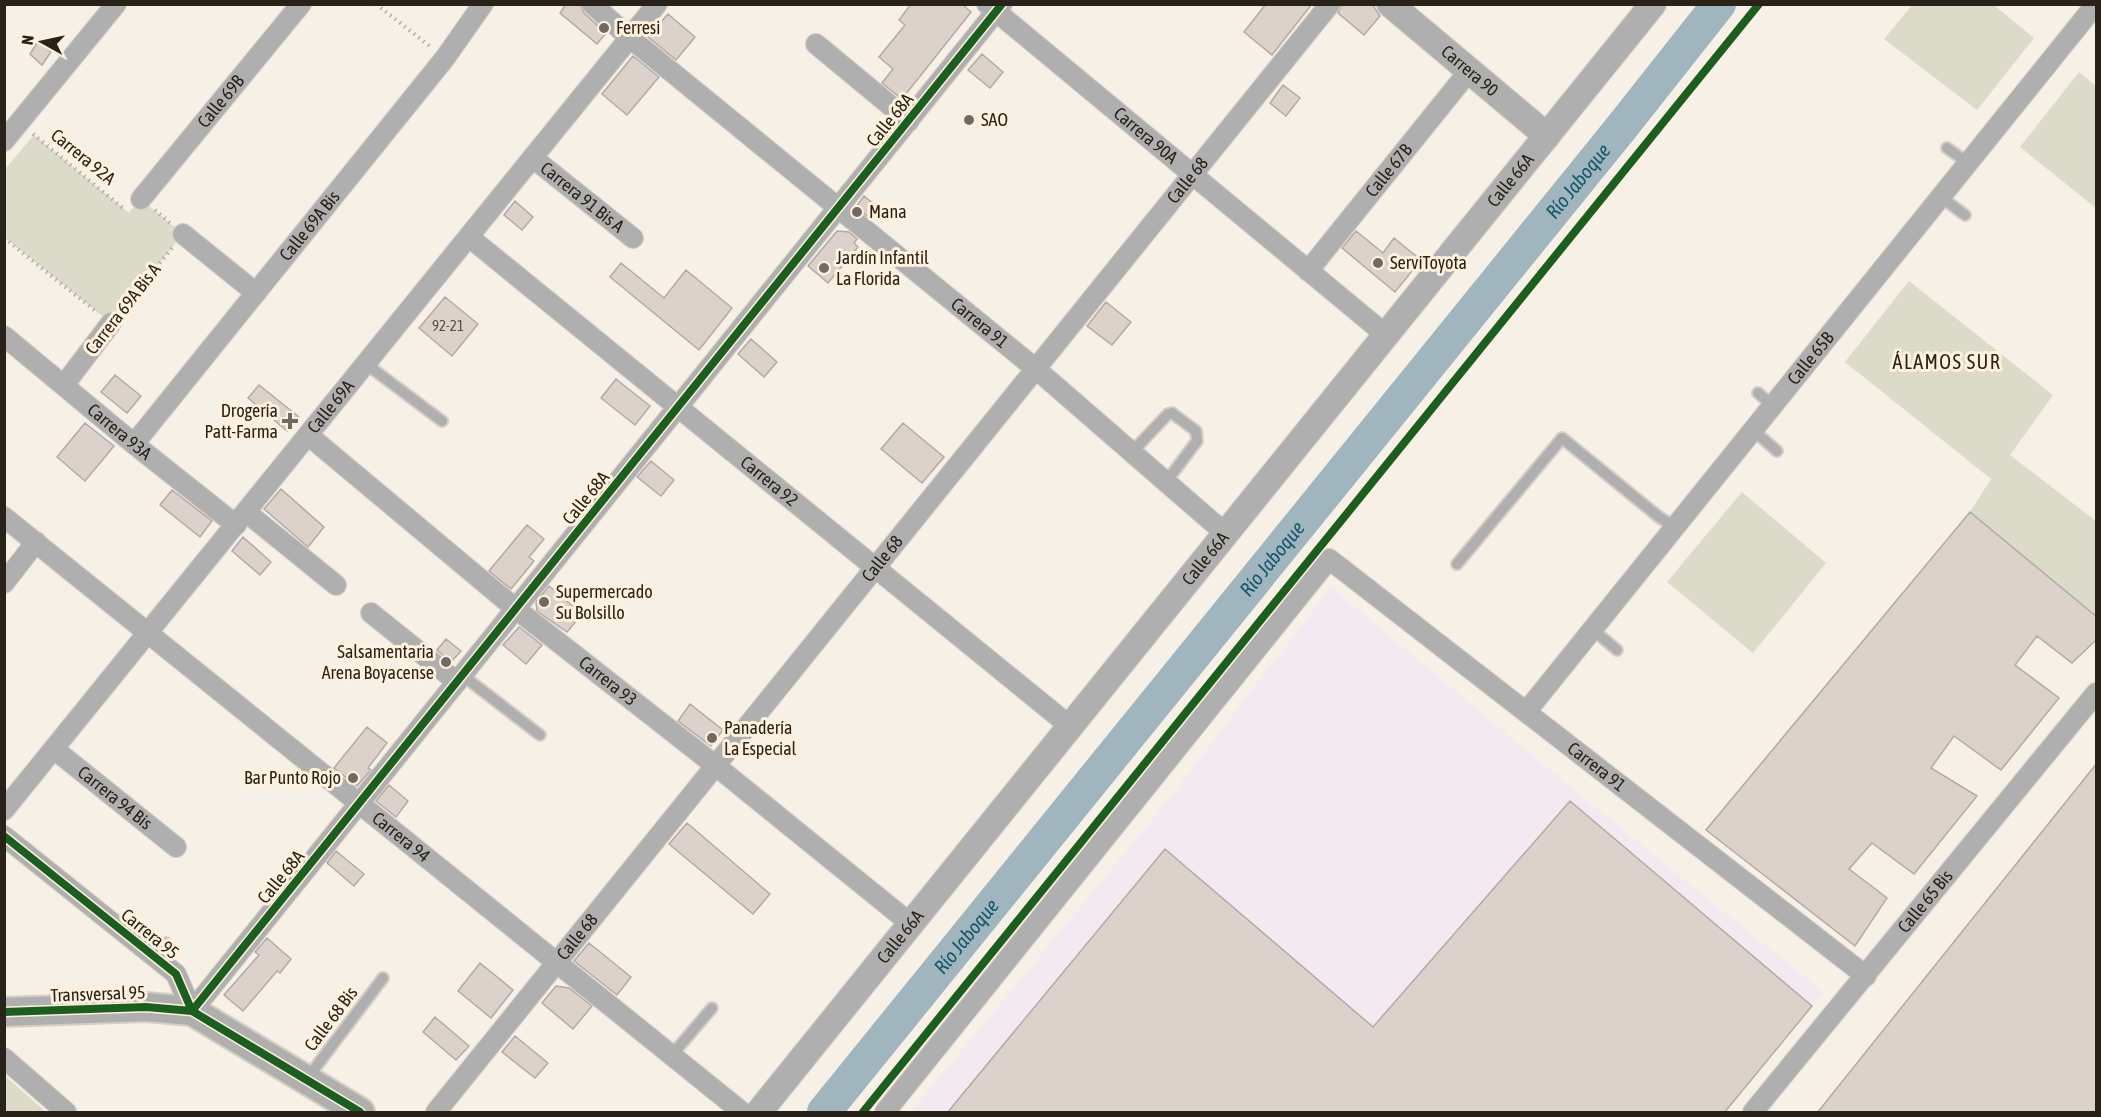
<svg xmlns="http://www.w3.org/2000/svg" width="2101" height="1117" font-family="'Asap Condensed',sans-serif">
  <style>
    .industrial { fill: #f2e9f1 }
    .green { fill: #dcdac9 }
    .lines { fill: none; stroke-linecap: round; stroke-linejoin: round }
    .river { stroke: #a0b5bd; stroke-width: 34 }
    .building { fill: #dcd2cb; stroke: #b3aaa4; stroke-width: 1.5 }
    .service-casing { stroke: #d4cec7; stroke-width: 14 }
    .minor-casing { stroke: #d4cec7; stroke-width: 22 }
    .tertiary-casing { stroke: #d4cec7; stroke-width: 28 }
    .secondary-casing { stroke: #d4cec7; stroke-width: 32 }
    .path { stroke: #afadaa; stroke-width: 4; stroke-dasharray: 1.5 4.5; stroke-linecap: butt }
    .service { stroke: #b0afb0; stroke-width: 10 }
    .minor { stroke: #b0afb0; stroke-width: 20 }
    .tertiary { stroke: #b0afb0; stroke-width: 26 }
    .secondary { stroke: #b0afaf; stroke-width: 28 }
    .cycleway-casing { stroke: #fff1de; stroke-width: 11 }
    .cycleway { stroke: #1b5e20; stroke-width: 8 }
    .poi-dot { fill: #706a61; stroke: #fff1de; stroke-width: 2 }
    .labels { text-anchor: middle; stroke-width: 6; stroke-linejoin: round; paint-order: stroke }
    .number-label { font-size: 15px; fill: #554e46 }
    .poi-label { font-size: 18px; fill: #282219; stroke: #fff1de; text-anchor: start }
    .street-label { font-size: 18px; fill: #282219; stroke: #fff1de }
    .water-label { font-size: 20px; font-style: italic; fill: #15576e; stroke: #fff1de }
    .neighbourhood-label { font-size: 20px; letter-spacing: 1.5px; fill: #282219; stroke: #fff1de }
  </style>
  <rect width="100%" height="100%" fill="#f7f0e6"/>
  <path class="industrial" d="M1331,587L1576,792L1823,992L1724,1112H911L1158,813Z"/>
  <path class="green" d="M1912,5H1994L2034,38L1977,110L1884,39Z
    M2079,72L2096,86V208L2020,147Z
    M34,135L129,213L141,199L183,234L111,323L5,238V169Z
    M1909,281L2053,395L2010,455L2096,521V617L1970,512L1991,479L1845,362Z
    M1742,492L1826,563L1753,653L1667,582Z
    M4,1076H5L46,1112H5Z"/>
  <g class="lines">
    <path class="river" id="s1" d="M824,1112L1621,128L1719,4"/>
  </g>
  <path class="building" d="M566,4H580L584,13L606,33L597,44L560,13Z
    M911,4H962L971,12L902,99L882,83L893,69L879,57L905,25L899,20Z
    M1266,4H1312L1272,55L1244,32Z
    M1342,4H1372L1380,16L1364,35L1338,13Z
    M668,14L695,37L676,60L648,37Z
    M38,41L51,52L42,65L30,54Z
    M982,54L1003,72L990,88L968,70Z
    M633,56L659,77L627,115L602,94Z
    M1283,85L1300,98L1286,116L1270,103Z
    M864,196L880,209L872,220L856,207Z
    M515,201L533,217L522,230L504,215Z
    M837,231L849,232L857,239L854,243L858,247L828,283L808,266Z
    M1356,231L1383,253L1394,238L1421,260L1395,292L1342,248Z
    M621,263L664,298L686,270L732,308L699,350L610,277Z
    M445,297L478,324L452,356L419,328Z
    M1106,302L1131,322L1112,345L1087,326Z
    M751,339L777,362L764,377L738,354Z
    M115,375L141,396L127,413L101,392Z
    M616,379L650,406L635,425L601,398Z
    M259,385L299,417L287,431L248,398Z
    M85,423L114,446L85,481L57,457Z
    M903,423L944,457L922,483L881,449Z
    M651,461L674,480L661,496L637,477Z
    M281,489L324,527L308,547L264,509Z
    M172,490L212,521L200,537L160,505Z
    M1970,512L2097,617V639L2072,663L2037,636L2015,665L2059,698L2001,770L1954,736L1931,768L1977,796L1914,874L1872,843L1849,869L1887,898L1855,946L1706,830Z
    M527,525L544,539L529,557L534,561L511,589L489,571Z
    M243,537L271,562L260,575L232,551Z
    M549,586L582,614L567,632L537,611L536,602Z
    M519,627L542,645L526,664L503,645Z
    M446,639L461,651L451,662L437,650Z
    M690,704L723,730L711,746L678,721Z
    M367,727L387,743L368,768L371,770L357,786L334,768Z
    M2097,763V1113H1817Z
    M389,785L408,801L396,817L376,801Z
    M1570,801L1812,1006L1724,1113H947L1165,849L1373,1027Z
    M687,823L770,894L753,914L669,844Z
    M336,851L364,874L354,886L327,863Z
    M267,938L291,959L280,973L277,971L243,1011L224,995L259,955L255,952Z
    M589,943L631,977L617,995L574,961Z
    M480,963L513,990L491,1018L458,991Z
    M556,986L569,988L592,1006L573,1029L542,1003Z
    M435,1017L469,1046L456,1060L423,1032Z
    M515,1036L548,1063L535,1078L502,1052Z"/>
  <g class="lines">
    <g class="service-casing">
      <path id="service" d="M1947,148L1968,163
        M1941,197L1965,215
        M366,364L442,421
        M1758,393L1773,406
        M1753,430L1777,451
        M1132,452L1168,414L1172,413L1196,431L1197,441L1166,482
        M1457,564L1562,438L1659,517L1675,527
        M1592,629L1617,650
        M462,675L540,735
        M155,957L166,943
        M671,1056L712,1008
        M306,1080L383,978"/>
    </g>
    <g class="minor-casing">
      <g id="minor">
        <path id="s2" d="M592,4L630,38L1036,369L1226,534"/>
        <path id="s3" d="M987,4L1386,335"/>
        <path d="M816,44L909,121"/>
        <path d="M4,141L116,4"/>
        <path id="s4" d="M533,158L633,238"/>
        <path id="s5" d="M141,199L301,4"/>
        <path d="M183,234L256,293"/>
        <path id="s6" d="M469,237L1071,727"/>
        <path id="s7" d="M1308,271L1469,71"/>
        <path id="s8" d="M4,336L134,444L236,525"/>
        <path d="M64,385L111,323"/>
        <path id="s9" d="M308,435L516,609L716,766L911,924"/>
        <path id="s10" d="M134,444L445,58L483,4"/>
        <path d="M246,512L336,585"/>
        <path id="s11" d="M4,517L742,1112"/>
        <path d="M4,583L36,542"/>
        <path d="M371,613L457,682"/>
        <path id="s12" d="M1526,712L2096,4"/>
        <path id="s13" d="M54,749L176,847"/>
        <path id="s14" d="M4,810L657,4"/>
        <path d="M4,836L176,974L192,1011L1002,4"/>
        <path d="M4,1058L66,1112"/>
        <path id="s15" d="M436,1112L1330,4"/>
        <path id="s16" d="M885,1112L1329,559L1866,976"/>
        <path id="s17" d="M1753,1112L2096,693"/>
      </g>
    </g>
    <g class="tertiary-casing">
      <g id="tertiary">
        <path id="s18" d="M1390,4L1547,136"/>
        <path id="s19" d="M759,1112L1653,4"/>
      </g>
    </g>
    <g class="secondary-casing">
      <path id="secondary" d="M4,1012L146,1007L192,1011L360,1112"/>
    </g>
    <path class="path" d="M376,4L432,48
      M33,134L124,209
      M155,210L170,223
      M4,238L98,313
      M122,310L172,248"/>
    <use href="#service" class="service"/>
    <use href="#minor" class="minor"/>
    <use href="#tertiary" class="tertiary"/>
    <use href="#secondary" class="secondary"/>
    <g class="cycleway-casing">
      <path id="cycleway" d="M4,836L176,974L192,1011L360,1112
        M192,1011L1002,4
        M4,1012L146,1007L192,1011
        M863,1112L1759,4"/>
    </g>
    <use href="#cycleway" class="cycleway"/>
  </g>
  <g class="poi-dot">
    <circle cx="604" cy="28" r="6"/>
    <circle cx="969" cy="120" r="6"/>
    <circle cx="857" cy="212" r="6"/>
    <circle cx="1378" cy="263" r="6"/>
    <circle cx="824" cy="268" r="6"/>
    <path d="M287 412h6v6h6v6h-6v6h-6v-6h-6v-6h6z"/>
    <circle cx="544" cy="602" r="6"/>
    <circle cx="446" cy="662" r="6"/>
    <circle cx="712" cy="738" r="6"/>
    <circle cx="353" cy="778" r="6"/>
  </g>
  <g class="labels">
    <g class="number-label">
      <text x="448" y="331">92-21</text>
    </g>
    <g class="poi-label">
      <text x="616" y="34">Ferresi</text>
      <text x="981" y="126">SAO</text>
      <text x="869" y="218">Mana</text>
      <text x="836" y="264">Jardín Infantil<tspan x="836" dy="21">La Florida</tspan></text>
      <text x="1390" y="269">ServiToyota</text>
      <text x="278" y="417" text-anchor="end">Drogería<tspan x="278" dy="21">Patt-Farma</tspan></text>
      <text x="556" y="598">Supermercado<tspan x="556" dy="21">Su Bolsillo</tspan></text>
      <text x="434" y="658" text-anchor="end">Salsamentaria<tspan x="434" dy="21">Arena Boyacense</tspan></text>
      <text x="724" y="734">Panadería<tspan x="724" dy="21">La Especial</tspan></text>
      <text x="341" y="784" text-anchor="end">Bar Punto Rojo</text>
    </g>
    <g class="street-label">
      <text dy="6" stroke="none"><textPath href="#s18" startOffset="104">Carrera 90</textPath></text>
      <text dy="6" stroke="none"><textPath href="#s5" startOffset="126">Calle 69B</textPath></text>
      <text transform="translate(890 120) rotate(-51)" y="6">Calle 68A</text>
      <text dy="6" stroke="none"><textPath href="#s3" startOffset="206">Carrera 90A</textPath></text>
      <text transform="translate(83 157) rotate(39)" y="6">Carrera 92A</text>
      <text dy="6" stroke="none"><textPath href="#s7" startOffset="129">Calle 67B</textPath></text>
      <text dy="6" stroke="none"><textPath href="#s15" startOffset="1197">Calle 68</textPath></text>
      <text dy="6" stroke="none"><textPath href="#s19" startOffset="1197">Calle 66A</textPath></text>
      <text dy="6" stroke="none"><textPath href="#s4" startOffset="63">Carrera 91 Bis A</textPath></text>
      <text dy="6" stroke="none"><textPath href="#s10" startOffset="280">Calle 69A Bis</textPath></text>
      <text transform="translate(123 309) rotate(-52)" y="6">Carrera 69A Bis A</text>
      <text dy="6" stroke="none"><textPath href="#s2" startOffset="502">Carrera 91</textPath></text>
      <text dy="6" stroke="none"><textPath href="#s12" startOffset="454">Calle 65B</textPath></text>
      <text dy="6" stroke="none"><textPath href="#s14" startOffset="519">Calle 69A</textPath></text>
      <text dy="6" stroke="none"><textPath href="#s8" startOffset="150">Carrera 93A</textPath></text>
      <text dy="6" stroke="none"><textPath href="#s6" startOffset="387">Carrera 92</textPath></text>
      <text transform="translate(586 498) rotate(-51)" y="6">Calle 68A</text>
      <text dy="6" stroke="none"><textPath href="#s15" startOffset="711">Calle 68</textPath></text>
      <text dy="6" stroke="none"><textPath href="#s19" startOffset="711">Calle 66A</textPath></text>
      <text dy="6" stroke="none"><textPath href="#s9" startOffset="388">Carrera 93</textPath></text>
      <text dy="6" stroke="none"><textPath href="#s16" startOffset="1048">Carrera 91</textPath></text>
      <text dy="6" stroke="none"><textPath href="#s13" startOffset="78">Carrera 94 Bis</textPath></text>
      <text dy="6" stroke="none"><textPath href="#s11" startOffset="510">Carrera 94</textPath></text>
      <text transform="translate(281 877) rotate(-51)" y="6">Calle 68A</text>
      <text dy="6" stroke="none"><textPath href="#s17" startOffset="272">Calle 65 Bis</textPath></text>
      <text transform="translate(150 934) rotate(39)" y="6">Carrera 95</text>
      <text dy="6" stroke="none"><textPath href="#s15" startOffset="225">Calle 68</textPath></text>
      <text dy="6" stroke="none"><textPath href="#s19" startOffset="225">Calle 66A</textPath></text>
      <text transform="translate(98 994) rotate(-2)" y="6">Transversal 95</text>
      <text transform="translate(331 1019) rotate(-53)" y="6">Calle 68 Bis</text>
    </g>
    <g class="water-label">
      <text dy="7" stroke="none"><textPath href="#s1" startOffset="1198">Río Jaboque</textPath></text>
      <text dy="7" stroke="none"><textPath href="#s1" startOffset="712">Río Jaboque</textPath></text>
      <text dy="7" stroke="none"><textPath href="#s1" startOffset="226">Río Jaboque</textPath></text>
    </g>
    <g class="neighbourhood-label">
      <text x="1947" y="369">ÁLAMOS SUR</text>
    </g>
  </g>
  <rect width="2101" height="1117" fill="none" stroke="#282219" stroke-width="12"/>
  <g transform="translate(42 42) rotate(278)" stroke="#fff1de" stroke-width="4.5" paint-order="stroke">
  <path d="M0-4.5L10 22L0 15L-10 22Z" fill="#282219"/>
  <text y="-9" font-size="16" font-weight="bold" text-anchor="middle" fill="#282219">N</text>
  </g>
</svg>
